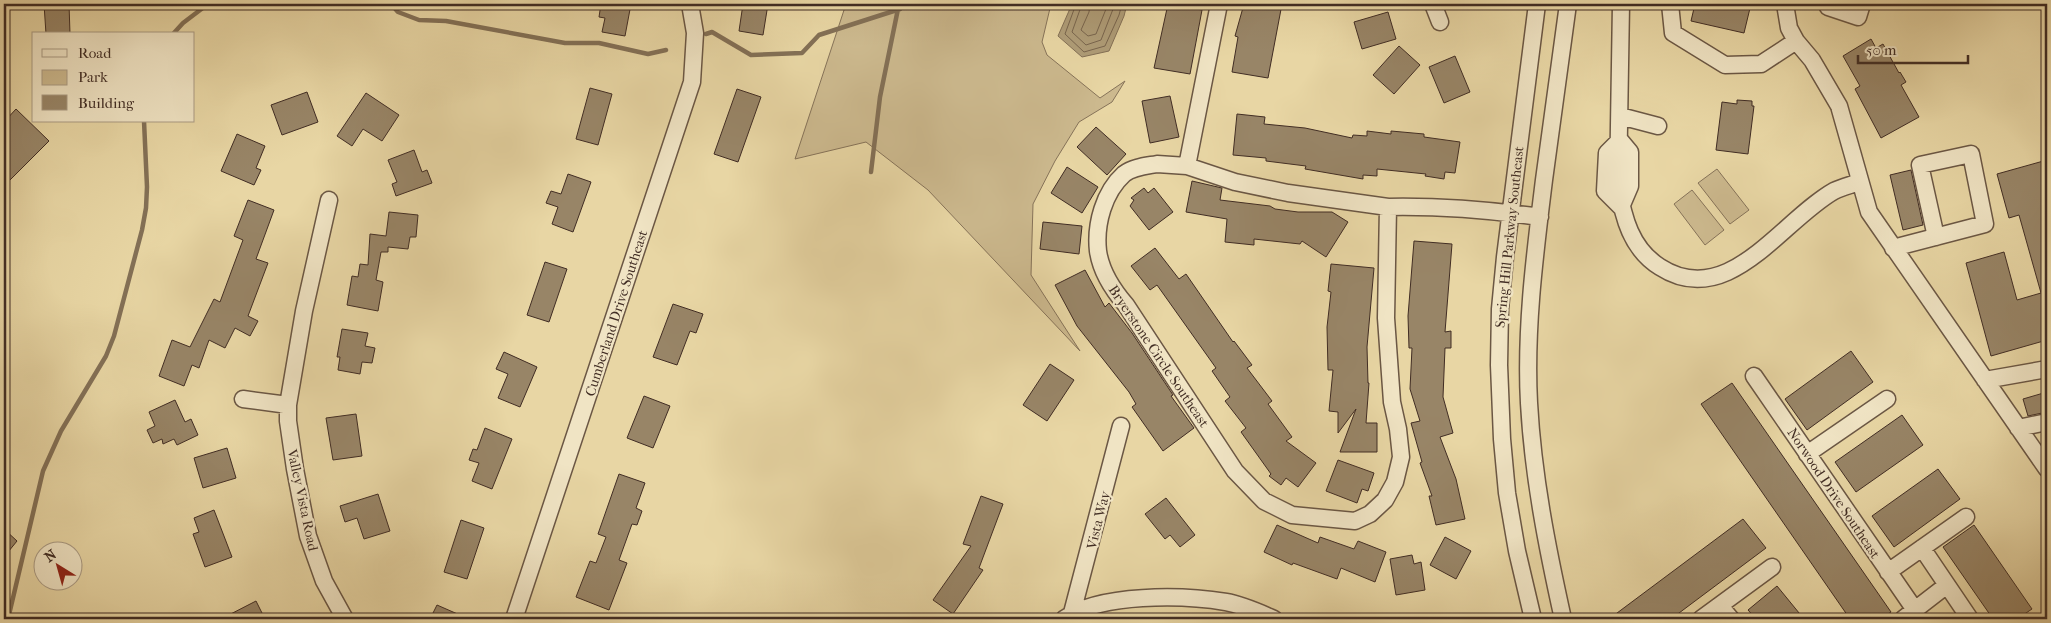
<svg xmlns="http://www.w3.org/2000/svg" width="2051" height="623" font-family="'IM FELL French Canon',serif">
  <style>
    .green { fill: #ccb98e; stroke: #867359 }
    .water { fill: #af9d78; stroke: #837056 }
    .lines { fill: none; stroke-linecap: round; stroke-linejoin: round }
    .shore { stroke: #78654e; stroke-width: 1 }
    .stream { stroke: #837056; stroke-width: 4.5 }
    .building { fill: #988567; stroke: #412d24 }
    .minor-casing { stroke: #6b5744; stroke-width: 19 }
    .minor { stroke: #f0e4c4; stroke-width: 16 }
    .labels { text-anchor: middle; stroke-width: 4.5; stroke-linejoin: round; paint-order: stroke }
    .street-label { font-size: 14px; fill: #412d24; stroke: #f0e4c4 }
  </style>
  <rect width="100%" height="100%" fill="#e8d6a4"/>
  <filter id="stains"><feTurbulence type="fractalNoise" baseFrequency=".004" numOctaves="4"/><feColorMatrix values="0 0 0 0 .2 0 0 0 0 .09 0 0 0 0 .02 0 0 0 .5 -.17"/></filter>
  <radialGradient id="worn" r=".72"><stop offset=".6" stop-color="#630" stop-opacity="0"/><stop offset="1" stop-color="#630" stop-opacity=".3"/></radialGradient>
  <path class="green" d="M846,4H1051L1042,42L1047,55L1100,98L1125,81L1112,102L1079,122L1055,161L1033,204L1031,275L1080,351L928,190L866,142L795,159Z
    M1717,169L1749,210L1730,224L1698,183Z
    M1692,190L1724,230L1705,245L1674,204Z"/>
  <path class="water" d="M1072,4H1127L1124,16L1109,51L1082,57L1058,36Z"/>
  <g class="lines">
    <path class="shore" d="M1076,4L1065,34L1084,52L1105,46L1119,15L1122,4
      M1082,4L1072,32L1086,45L1101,40L1115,4
      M1090,4L1089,12L1081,30L1088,36L1096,34L1108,4"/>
    <path class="stream" d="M391,4L398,12L419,20L446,21L565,43H599L648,54L666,50
      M173,34L183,23L208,4
      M706,34L712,32L751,55L802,53L819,35L900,9
      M871,172L880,97L899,4
      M8,619L43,471L61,431L106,356L114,336L142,230L146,208L147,187L144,121"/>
  </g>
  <path class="building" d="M44,4H69L70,34H46Z
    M601,4H631L625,36L602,32L605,18L599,17Z
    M743,4H768L763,35L739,31Z
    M1168,4L1202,10L1190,74L1154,68Z
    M1244,4H1282L1268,78L1232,72L1238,37L1235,36Z
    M1695,4H1751L1744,33L1691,21Z
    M1388,12L1396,39L1362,49L1354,22Z
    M1871,39L1876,48L1883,44L1899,73L1900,72L1906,82L1901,85L1919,117L1881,138L1855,89L1860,86L1843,56Z
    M1399,46L1420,65L1394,94L1373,75Z
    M1455,56L1470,92L1444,103L1429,67Z
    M590,88L612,94L598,145L576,139Z
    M737,89L761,97L738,162L714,154Z
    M307,92L318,122L282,135L271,105Z
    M366,93L399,115L382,141L363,129L352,146L337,136Z
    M1170,96L1179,137L1150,143L1142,101Z
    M1737,100L1752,101V106H1754L1748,154L1716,150L1722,102L1737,104Z
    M16,109L49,141L10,180L4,174V122Z
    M1237,114L1265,117L1264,124L1305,128L1352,138L1353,135L1367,136V131L1391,134V131L1424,134V137L1460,142L1455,173L1445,172L1444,179L1425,176L1426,174L1377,169V176L1363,175V179L1305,169L1306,166L1266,161V158L1233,155Z
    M1096,127L1126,154L1107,175L1077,147Z
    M237,134L265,146L256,168L261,170L254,185L221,171Z
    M414,150L422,172L427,170L432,183L396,196L392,184L397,182L388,160Z
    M2047,160V340L1991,356L1966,263L2004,252L2017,300L2041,293L2019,215L2009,218L1997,174Z
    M1067,167L1098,187L1082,213L1051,193Z
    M1911,170L1923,225L1903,230L1890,175Z
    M568,174L591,182L573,232L552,224L558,207L546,203L551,191L561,194Z
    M1192,181L1222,188L1220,200L1270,206L1275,209L1298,212H1332L1348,222L1326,257L1302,241L1300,244L1254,239V245L1225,242L1227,219L1186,212Z
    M1144,188L1148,193L1154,188L1173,212L1149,230L1130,206L1134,200L1131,198Z
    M248,200L274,210L256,259L268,263L248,316L258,321L250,336L235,328L225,348L209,340L199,368L192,365L184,386L159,376L172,340L190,347L214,299L220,302L243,240L234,236Z
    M389,212L418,215L416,237H410L408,249L388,247V252H381L376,280L383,282L378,311L347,305L352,276L358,277L360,264L368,265L370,234L386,236Z
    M1043,222L1082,226L1079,254L1040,249Z
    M1414,241L1452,244L1445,332L1451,331V348H1445L1443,397L1453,433L1440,437L1456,479L1465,519L1436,525L1429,496H1432L1420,463L1422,462L1411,423L1420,421L1410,389L1412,348H1409L1408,316Z
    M1155,248L1179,279L1186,274L1233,342L1234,341L1252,365L1247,368L1272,401L1268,404L1292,437L1286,441L1316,463L1298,487L1286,478L1281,485L1269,476L1271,474L1241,432L1246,428L1225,401L1230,397L1212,371L1216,368L1157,285L1150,290L1131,266Z
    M545,262L567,269L549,322L527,315Z
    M1331,264L1374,268L1367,347L1368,383H1369L1366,423H1377V452H1340L1356,409L1338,433V412L1329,411L1333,370H1328L1327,327L1331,292L1328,291Z
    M1085,270L1105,307L1109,303L1132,333L1173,395L1171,396L1194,428L1163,451L1132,407L1136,404L1129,392L1077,326L1055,285Z
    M673,304L703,314L696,333L690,331L677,365L653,357Z
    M342,329L368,333L365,346L375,348L372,363L362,362L360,374L338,370L340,357H337Z
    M1851,351L1873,382L1807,430L1785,399Z
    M504,352L537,367L520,407L498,398L508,374L496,369Z
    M1050,364L1074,380L1047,421L1023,405Z
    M1732,383L1891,612L1880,619H1850L1701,404Z
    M2047,392V412L2028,416L2023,399Z
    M644,396L670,406L653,448L627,438Z
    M175,400L185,422L191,419L198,435L177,445L174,439L163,444L162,439L153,443L147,430L155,426L149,412Z
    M356,414L362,456L333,460L326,418Z
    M1902,415L1923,445L1856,492L1835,462Z
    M485,428L512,439L492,489L472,481L479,463L469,460L473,449L477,450Z
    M227,448L236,478L203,488L194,458Z
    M1338,460L1374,473L1368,491L1362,489L1357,503L1326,491Z
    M1938,469L1960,499L1894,547L1872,516Z
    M619,474L645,483L636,508L642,511L637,525L632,524L619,560L627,563L609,610L576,597L590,561L596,563L606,537L598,534Z
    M378,494L390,531L364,539L357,518L345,522L340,506Z
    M981,496L1003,504L979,568L983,570L953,614L933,600L971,546L963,544Z
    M1166,498L1195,535L1180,547L1170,535L1165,539L1145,514Z
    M214,510L232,557L205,567L193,534L199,532L194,518Z
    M1743,519L1766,548L1671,619H1609Z
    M461,520L484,528L467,579L444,572Z
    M1277,525L1318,543L1320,537L1354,549L1358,541L1386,552L1375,582L1341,568L1337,579L1293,563L1292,565L1264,552Z
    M1974,525L2032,609L2017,619H1993L1943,547Z
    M4,529L17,541L4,557Z
    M1445,537L1471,551L1456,579L1430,565Z
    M1412,555L1414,564L1421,562L1425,590L1396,595L1390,559Z
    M1777,586L1804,619H1756L1748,610Z
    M256,601L265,619H221Z
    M437,605L469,619H430Z"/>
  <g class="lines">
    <g class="minor-casing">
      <path id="minor" d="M1433,4L1440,22
        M1621,4L1618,186C1623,217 1631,249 1660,267C1728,311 1781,221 1834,191C1842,187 1851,185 1859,182
        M1670,4L1673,33L1725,65L1761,64L1796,41
        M1785,4L1789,28L1796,41L1812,60L1839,106L1869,212L2047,469
        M1829,4L1828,7L1858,17L1862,4
        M1620,116L1658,126
        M1620,140L1607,153L1605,191L1621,207
        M1620,140L1630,152V186L1621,207
        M1157,164L1187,166L1235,182L1288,193L1388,207L1386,318L1392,402L1398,429L1401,457L1395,482L1385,500L1370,514L1355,521L1292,515L1264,501L1235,471L1126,305C1113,290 1101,272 1098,251C1095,224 1104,192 1124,174C1133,167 1146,166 1157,164Z
        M1187,166L1219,4
        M329,200L304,311L288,405V421L295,469L308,536L324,581L345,619
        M1388,207C1439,206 1489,210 1540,217
        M1893,248L1985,224L1971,154L1920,165L1936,237
        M1754,376L1915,610
        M1985,380L2047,369
        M243,399L288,405
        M2018,428L2047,422
        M1807,454L1887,399
        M1922,548L1970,619
        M1888,572L1966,517
        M1720,606L1731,619
        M1072,613L1121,426
        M514,619L692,82L695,33L690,4
        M1064,619C1100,593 1183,595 1226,602C1243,605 1258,612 1274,619
        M1533,619L1517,551L1507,493L1502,439L1499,365L1500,309L1505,257L1537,4
        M1563,619C1547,547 1533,476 1529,403C1525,329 1535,253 1544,180C1552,121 1560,63 1568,4
        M1701,619L1772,567
        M1903,619L1947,585"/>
    </g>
    <use href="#minor" class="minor"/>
  </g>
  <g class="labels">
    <g class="street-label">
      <text transform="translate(1509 237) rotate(-84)" y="5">Spring Hill Parkway Southeast</text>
      <text transform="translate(616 313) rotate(-72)" y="5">Cumberland Drive Southeast</text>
      <text transform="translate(1159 356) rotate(56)" y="5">Bryerstone Circle Southeast</text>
      <text transform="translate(1834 493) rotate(56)" y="5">Norwood Drive Southeast</text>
      <text transform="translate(303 500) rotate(78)" y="5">Valley Vista Road</text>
      <text transform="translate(1098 520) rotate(-76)" y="5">Vista Way</text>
    </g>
  </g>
  <rect width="2051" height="623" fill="none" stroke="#e8d6a4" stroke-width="20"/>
  <rect x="5" y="5" width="2041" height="613" fill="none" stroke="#412d24" stroke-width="2.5"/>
  <rect x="10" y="10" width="2031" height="603" fill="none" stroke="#412d24"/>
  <rect x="32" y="32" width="162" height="90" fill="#f0e4c4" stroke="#aa9b84"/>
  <rect x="42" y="49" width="25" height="8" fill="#f0e4c4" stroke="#aa9b84"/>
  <text x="78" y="58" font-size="15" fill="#412d24">Road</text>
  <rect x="42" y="70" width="25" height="15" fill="#ccb98e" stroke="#aa9b84"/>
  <text x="78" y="82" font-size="15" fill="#412d24">Park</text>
  <rect x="42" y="95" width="25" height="15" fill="#988567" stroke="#aa9b84"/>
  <text x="78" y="108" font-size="15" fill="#412d24">Building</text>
  <g transform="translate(58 566) rotate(323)"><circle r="24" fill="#f0e4c4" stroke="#aa9b84"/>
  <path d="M0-4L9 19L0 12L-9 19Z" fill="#8f2418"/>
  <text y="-8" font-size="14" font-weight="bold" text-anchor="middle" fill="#412d24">N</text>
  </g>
  <path d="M1858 55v8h110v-8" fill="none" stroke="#412d24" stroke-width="2.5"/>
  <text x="1866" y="55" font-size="15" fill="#412d24" stroke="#f0e4c4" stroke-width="4" paint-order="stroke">50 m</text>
  <rect width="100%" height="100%" filter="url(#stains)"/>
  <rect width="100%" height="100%" fill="url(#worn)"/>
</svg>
